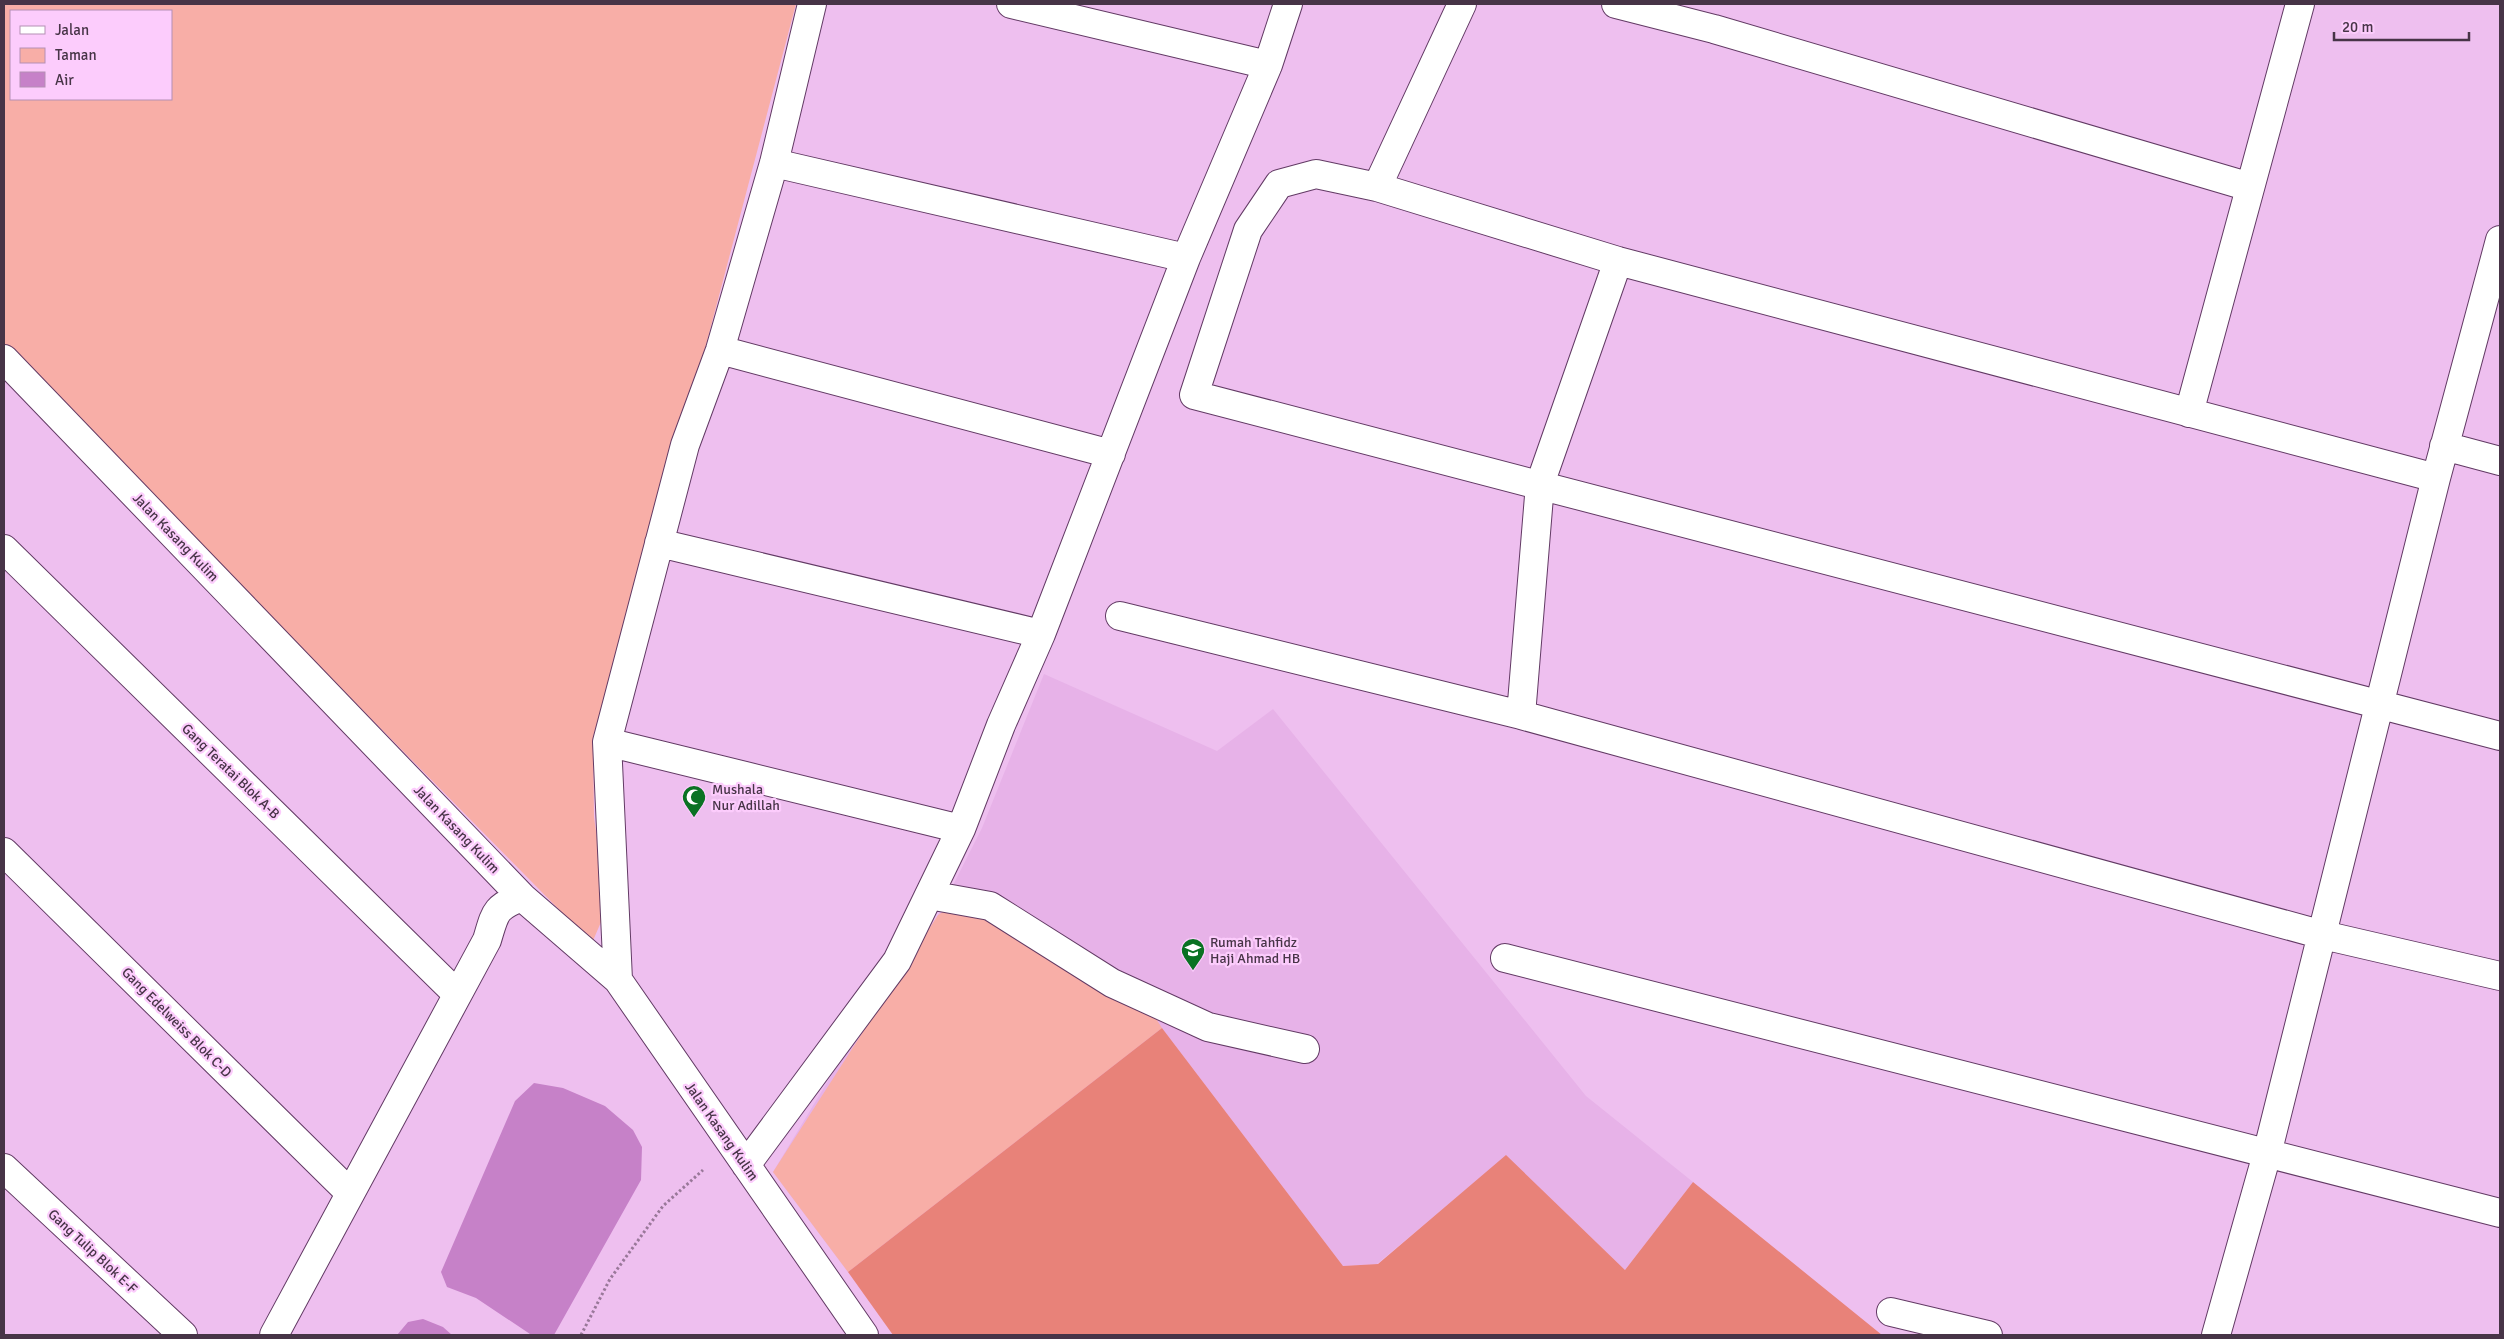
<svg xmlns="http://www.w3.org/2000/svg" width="2504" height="1339" font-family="Signika,sans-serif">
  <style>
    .built { fill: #e7b2e8 }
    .green { fill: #f8aea7; fill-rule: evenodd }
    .forest { fill: #e88279 }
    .water { fill: #c681c8 }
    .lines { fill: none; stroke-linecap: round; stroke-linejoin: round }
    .minor-casing { stroke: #623a64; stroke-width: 30 }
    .path { stroke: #997899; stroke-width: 3; stroke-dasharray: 2.5 2.5; stroke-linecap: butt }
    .minor { stroke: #fff; stroke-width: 28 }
    .labels { text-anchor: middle; stroke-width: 4.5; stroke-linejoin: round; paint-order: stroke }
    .street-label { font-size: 14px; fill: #473447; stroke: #fcccfc }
    .poi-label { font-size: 14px; fill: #473447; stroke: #fcccfc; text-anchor: start }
  </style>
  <rect width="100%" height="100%" fill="#eebfef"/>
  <path class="built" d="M1044,674L1217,751L1273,709L1586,1096L1693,1182L1625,1270L1506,1156L1377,1264L1343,1266L1162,1028L848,1272L773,1172L834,1071L938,915L982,828Z"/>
  <path class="green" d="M4,4H796L706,345L593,737L594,817L607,908L592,943L4,346ZM11,11H171V99H11Z
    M949,908L976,915L1153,1014L1162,1028L848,1272L773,1172L938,915Z"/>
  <path class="forest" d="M1162,1028L1343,1266L1378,1264L1506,1155L1625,1270L1693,1182L1882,1335H893L848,1272Z"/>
  <path class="water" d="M534,1083L563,1088L605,1106L633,1130L642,1147L641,1180L554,1335L530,1334L476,1298L447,1287L441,1272L515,1101Z
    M423,1319L443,1327L452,1335H397L408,1322Z"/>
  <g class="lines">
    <g class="minor-casing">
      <path id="minor" d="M1011,4L1268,65
        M1616,4L1714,29L2250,187
        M774,163L1186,258
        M1377,187L1462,4
        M1618,261L1540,484L1521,715L2323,935L2500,976
        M720,350L1111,454
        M4,359L522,897L618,980L864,1335
        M2189,413L2300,4
        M2444,446L2500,461
        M2436,478L1618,261L1377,187L1316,174L1279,184L1248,230L1194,395L2500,736
        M659,543L1041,634
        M4,549L457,994
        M1120,616L1521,715
        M607,742L961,829
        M4,852L350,1193
        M929,895L990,906L1112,983L1208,1027L1305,1049
        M1505,958L2500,1213
        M618,980L607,742L685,445L720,350L774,163L812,4
        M746,1165L897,961L961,829L1001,725L1041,634L1186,258L1268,65L1288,4
        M4,1168L183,1335
        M1891,1312L1988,1335
        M274,1335L487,940C495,914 494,907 522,897
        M2216,1335L2267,1154L2436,478L2500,240"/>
    </g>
    <path class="path" d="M581,1335L610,1279L663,1206L703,1170"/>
    <use href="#minor" class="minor"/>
  </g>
  <defs>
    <g id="mosque-pin" transform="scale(1.25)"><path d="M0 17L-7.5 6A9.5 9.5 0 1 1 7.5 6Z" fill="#0a7223" stroke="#fcccfc"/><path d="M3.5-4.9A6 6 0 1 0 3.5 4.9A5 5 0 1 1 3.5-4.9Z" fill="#fff"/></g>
    <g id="school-pin" transform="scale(1.25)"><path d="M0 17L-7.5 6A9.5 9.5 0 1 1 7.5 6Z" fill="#0a7223" stroke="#fcccfc"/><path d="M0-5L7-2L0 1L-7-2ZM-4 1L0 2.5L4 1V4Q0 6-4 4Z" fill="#fff"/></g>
  </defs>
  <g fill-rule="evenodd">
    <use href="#mosque-pin" x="694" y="797"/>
    <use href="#school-pin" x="1193" y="950"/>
  </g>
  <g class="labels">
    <g class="street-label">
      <text transform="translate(176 537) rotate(46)" y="5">Jalan Kasang Kulim</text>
      <text transform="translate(231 771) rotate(44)" y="5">Gang Teratai Blok A-B</text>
      <text transform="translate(457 829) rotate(46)" y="5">Jalan Kasang Kulim</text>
      <text transform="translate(177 1022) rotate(45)" y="5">Gang Edelweiss Blok C-D</text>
      <text transform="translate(722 1131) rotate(55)" y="5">Jalan Kasang Kulim</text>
      <text transform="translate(93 1251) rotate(43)" y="5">Gang Tulip Blok E-F</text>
    </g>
    <g class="poi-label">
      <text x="712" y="794">Mushala<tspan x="712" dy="16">Nur Adillah</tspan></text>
      <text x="1210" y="947">Rumah Tahfidz<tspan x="1210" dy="16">Haji Ahmad HB</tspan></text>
    </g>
  </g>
  <rect width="2504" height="1339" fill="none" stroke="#473447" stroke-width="10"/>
  <rect x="10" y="10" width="162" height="90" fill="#fcccfc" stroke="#b48fb4"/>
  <rect x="20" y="26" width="25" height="8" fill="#ffffff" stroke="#b48fb4"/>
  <text x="55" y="35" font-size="15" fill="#473447">Jalan</text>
  <rect x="20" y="48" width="25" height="15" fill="#f8aea7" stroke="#b48fb4"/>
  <text x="55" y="60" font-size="15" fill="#473447">Taman</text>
  <rect x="20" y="72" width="25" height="15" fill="#c681c8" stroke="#b48fb4"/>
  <text x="55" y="85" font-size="15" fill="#473447">Air</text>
  <path d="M2334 32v8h135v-8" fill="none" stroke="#473447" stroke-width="2.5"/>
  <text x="2342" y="32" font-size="15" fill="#473447" stroke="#fcccfc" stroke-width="4" paint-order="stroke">20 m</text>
</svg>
